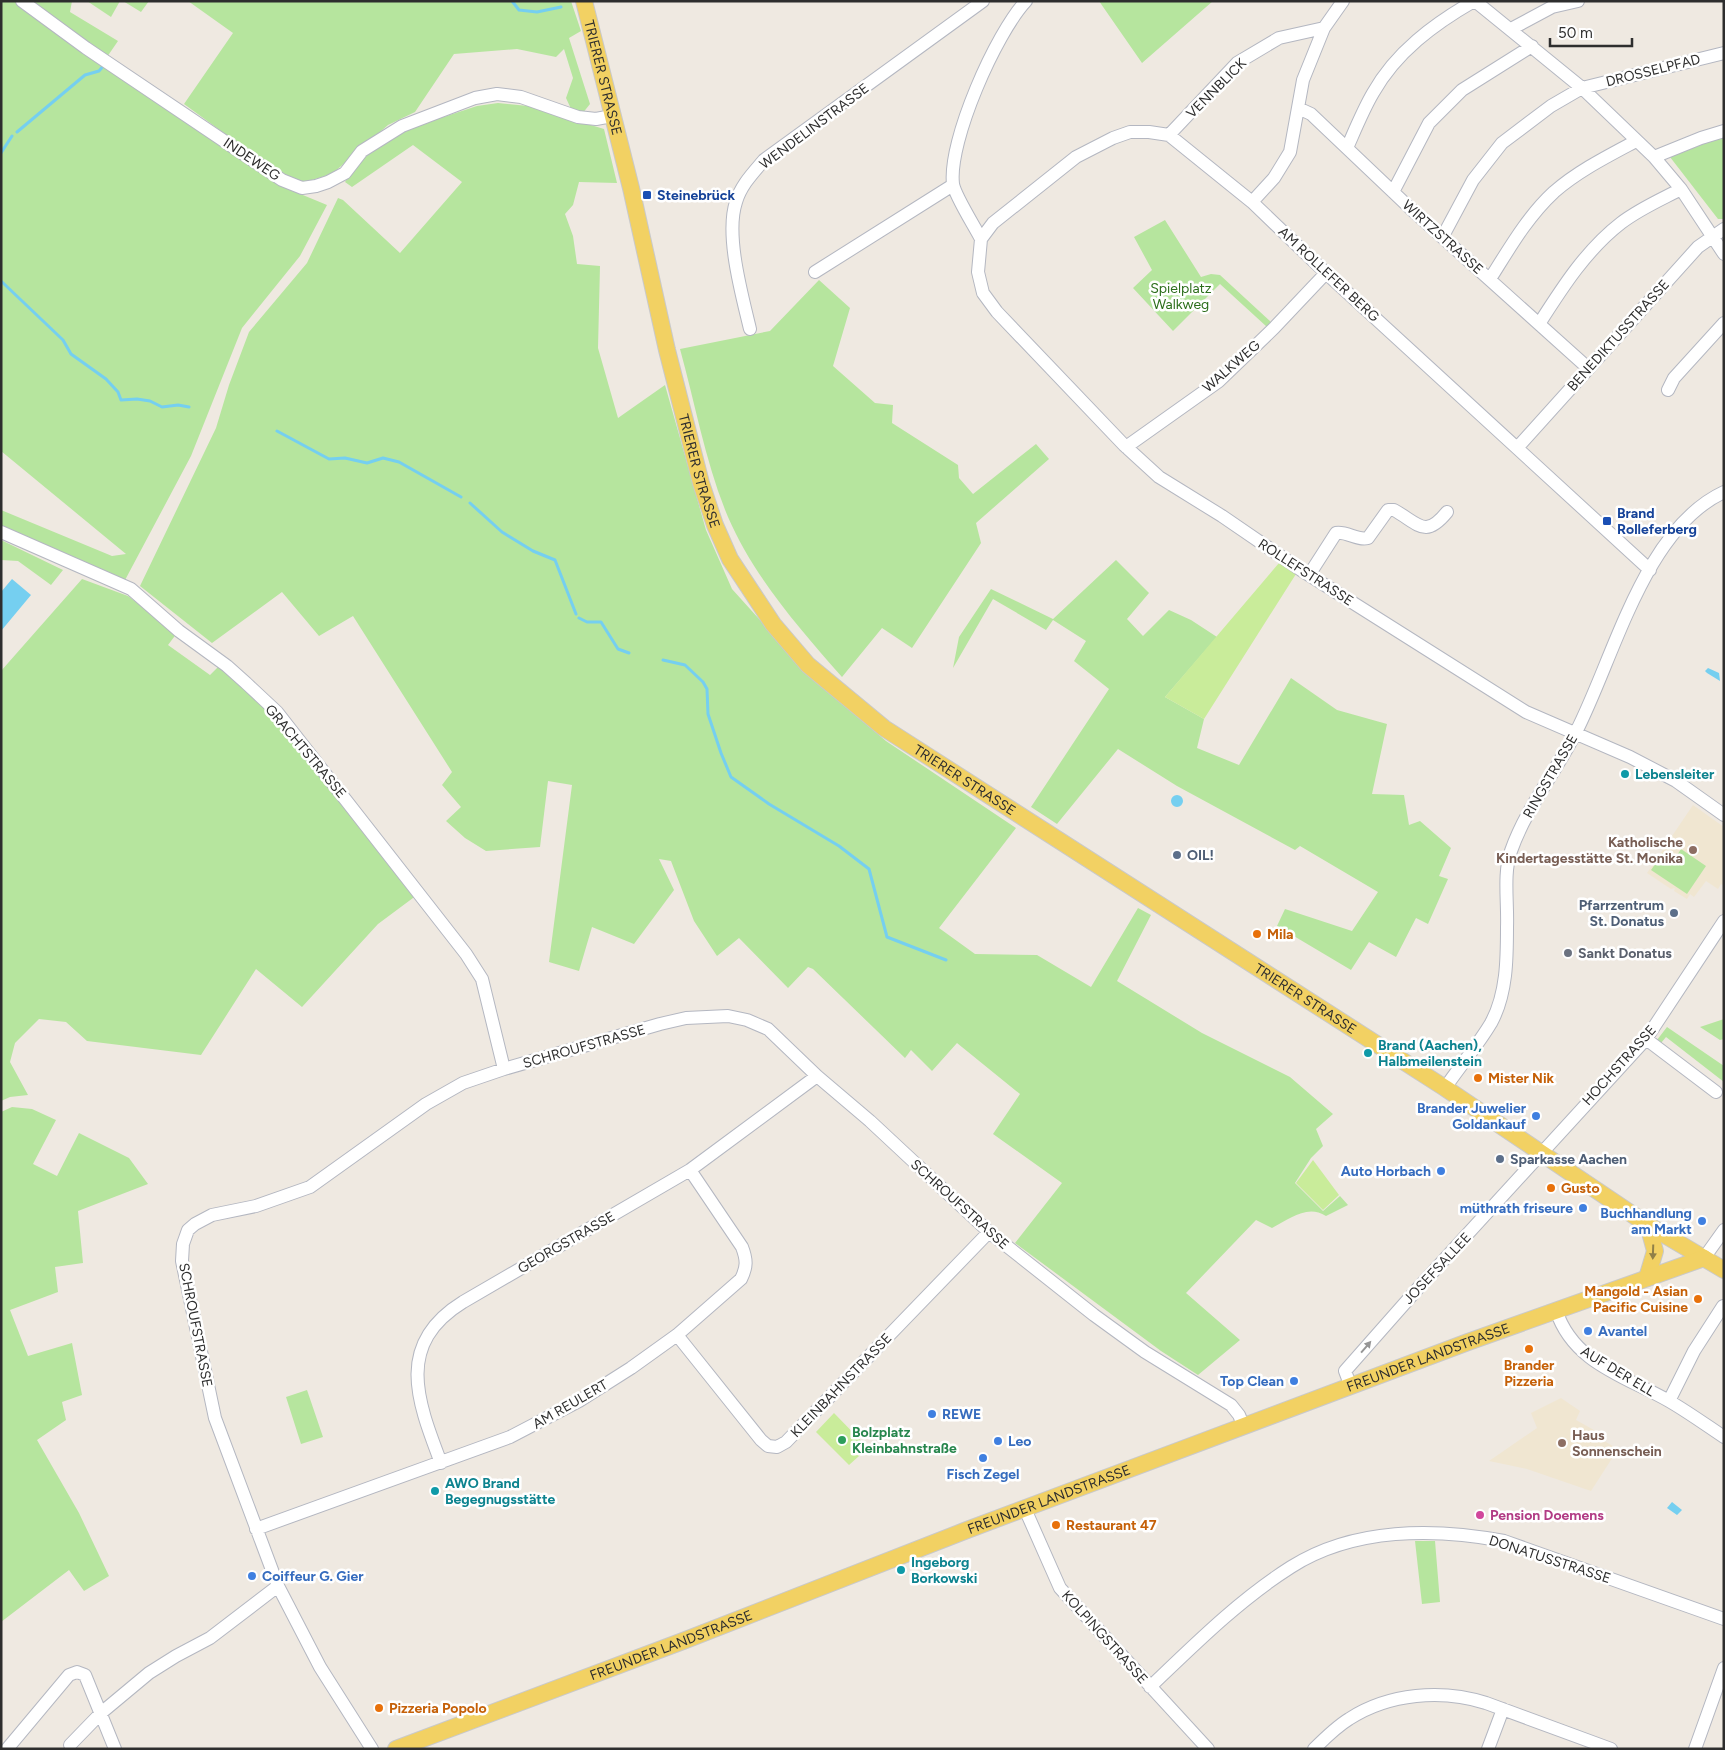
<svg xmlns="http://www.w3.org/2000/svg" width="1725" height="1750" font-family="Figtree,sans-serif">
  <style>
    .education { fill: #f0e6d1 }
    .green { fill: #b6e59e }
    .pitch { fill: #c9ec9a }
    .water { fill: #75cff0 }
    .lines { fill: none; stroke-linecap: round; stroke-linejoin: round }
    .stream { stroke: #75cff0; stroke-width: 3 }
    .minor-casing { stroke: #b4b7c1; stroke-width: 14 }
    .major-casing { stroke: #c9c9c9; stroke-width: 18 }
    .minor { stroke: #fff; stroke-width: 12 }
    .major { stroke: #f2d163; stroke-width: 16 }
    .oneway { fill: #908048 }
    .oneway2 { fill: #969696 }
    .transit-dot { fill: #1a4fb4; stroke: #fff; stroke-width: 2 }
    .culture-dot { fill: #0f9aa8; stroke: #fff; stroke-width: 2 }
    .education-dot { fill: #8d6e63; stroke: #fff; stroke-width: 2 }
    .service-dot { fill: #5c6f8a; stroke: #fff; stroke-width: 2 }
    .food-dot { fill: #e8710a; stroke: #fff; stroke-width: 2 }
    .worship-dot { fill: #6b7280; stroke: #fff; stroke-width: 2 }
    .shop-dot { fill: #3f7fe0; stroke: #fff; stroke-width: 2 }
    .leisure-dot { fill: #2e9e5b; stroke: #fff; stroke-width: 2 }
    .hotel-dot { fill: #d1479c; stroke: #fff; stroke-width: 2 }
    .labels { text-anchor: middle; stroke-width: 5; stroke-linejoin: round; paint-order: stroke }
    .street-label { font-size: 14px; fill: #2e2e2e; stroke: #fff }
    .transit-label { font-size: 14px; font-weight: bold; fill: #164399; stroke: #fff; text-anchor: start }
    .park-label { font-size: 14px; fill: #2c6e1b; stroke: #fff }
    .culture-label { font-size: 14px; font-weight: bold; fill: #0d838f; stroke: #fff; text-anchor: start }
    .education-label { font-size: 14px; font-weight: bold; fill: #785e54; stroke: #fff; text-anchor: end }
    .service-label { font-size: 14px; font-weight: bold; fill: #4e5e75; stroke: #fff; text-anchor: start }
    .food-label { font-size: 14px; font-weight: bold; fill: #c56008; stroke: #fff; text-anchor: start }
    .worship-label { font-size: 14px; font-weight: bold; fill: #5b616d; stroke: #fff; text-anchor: start }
    .shop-label { font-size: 14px; font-weight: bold; fill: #366cbe; stroke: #fff; text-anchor: end }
    .leisure-label { font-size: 14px; font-weight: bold; fill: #27864d; stroke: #fff; text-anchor: start }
    .hotel-label { font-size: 14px; font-weight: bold; fill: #b23c85; stroke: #fff; text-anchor: start }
  </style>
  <rect width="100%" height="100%" fill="#efe9e1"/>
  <path class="education" d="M1693,805L1724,827V886L1721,884L1718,889L1706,881L1694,897L1690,894L1687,899L1674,891L1675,888L1671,889L1647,873Z
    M1561,1398L1580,1411L1576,1420L1601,1434L1599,1438L1618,1449L1591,1491L1527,1469L1489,1461L1537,1428L1531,1413Z"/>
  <path class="green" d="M1,1H72L70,12L118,41L107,57L298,193L327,205L300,256L242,328L191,456L124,582L1,526V510L112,556L126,554L1,451Z
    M87,1H120L111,17Z
    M123,1H149L141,12Z
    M188,1H571L581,31L569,38L590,104L582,114L572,111L566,98L573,78L564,49L556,57L517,49L454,54L415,112L388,125L332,174L305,182L280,174L184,104L233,33Z
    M1099,1H1213L1142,63Z
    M498,103L528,106L604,129L617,183L579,182L573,205L565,214L573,236L577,264L600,266L598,348L618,418L665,385L706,530L732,589L816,682L886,741L1016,828L939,928L975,954L1037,955L1091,987L1138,908L1151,915L1117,981L1202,1033L1290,1077L1333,1114L1316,1129L1323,1146L1311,1158L1295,1183L1323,1211L1340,1196L1348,1205L1326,1216C1307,1204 1290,1219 1272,1228L1256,1220L1186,1293L1240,1340L1198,1375L1161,1351L1015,1243L1062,1183L993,1134L1020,1094L957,1043L932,1071L911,1050L905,1058L813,969L808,967L788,988L739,938L717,956L694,921L671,861L659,859L674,890L634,944L592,927L579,971L549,962L572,785L548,781L540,847L486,851L465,838L446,821L461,807L442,785L452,772L353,616L319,636L282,592L212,643L140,586L216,428L229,385L249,332L307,263L338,198L343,200L400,253L462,182L413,145L352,187L345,182L364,152L404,130L477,106Z
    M1724,136V219H1718L1670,157Z
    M1165,220L1201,277L1211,274L1220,275L1271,322L1267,327L1220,284L1173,331L1133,288L1152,270L1134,237Z
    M819,280L850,308L833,366L875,403L893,405L892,423L958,465L959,478L973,494L1036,444L1049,459L976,523L981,543L912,648L882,628L842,677C799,628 754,577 728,517C706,465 695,403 680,349L770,331Z
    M1,540L63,570L51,585L18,561L1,560Z
    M1116,560L1149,593L1127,619L1143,636L1169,610L1191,620L1217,637L1165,697L1204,719L1197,748L1239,765L1291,678L1337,710L1387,724L1372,794L1404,795L1409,825L1420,821L1451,848L1439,876L1448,879L1428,924L1416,918L1396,957L1369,942L1351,970L1277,926L1285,909L1352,931L1378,892L1300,846L1295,850L1177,786L1118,749L1057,824L1031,807L1109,689L1074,661L1086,641L1053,620L1046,630L993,599L953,668L959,637L991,589L1053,619Z
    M82,579L128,596L177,633L168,645L210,675L220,665L275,713L417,895L378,924L302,1007L256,969L201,1055L87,1041L66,1022L39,1019L15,1043L10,1062L28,1095L10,1097L1,1101V671Z
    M1681,849L1706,866L1687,894L1651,870L1663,853L1674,860Z
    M1724,1019V1039L1720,1040L1700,1027Z
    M1667,1027L1724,1066V1082L1666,1037L1661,1043L1657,1040Z
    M12,1107L32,1109L56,1120L33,1164L57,1176L79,1133L129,1158L148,1184L78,1211L83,1263L55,1267L58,1292L10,1310L28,1356L72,1343L82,1395L62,1402L66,1420L37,1440L79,1513L109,1576L84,1591L69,1570L1,1622V1112Z
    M307,1390L323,1437L301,1444L286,1397Z
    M1415,1541H1435L1440,1602L1422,1604Z"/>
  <path class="pitch" d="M1279,563L1296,574L1204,719L1165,697Z
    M1313,1160L1339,1195L1323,1210L1296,1183Z
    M834,1413L868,1448L849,1465L816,1432Z"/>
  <path class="water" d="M12,579L31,595L1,631V592Z
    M1708,668L1719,673L1720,681L1707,673L1705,671Z
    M1171 801a6 6 0 1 1 12 0a6 6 0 1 1-12 0Z
    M1672,1502L1682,1510L1677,1515L1667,1508Z"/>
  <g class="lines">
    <path class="stream" d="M512,1L519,10L537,12L561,7
      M17,132L85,75L99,71L104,65
      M1,153L12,136
      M1,281L63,340L71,354L106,379L118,392L121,400L137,399L150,401L162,407L178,405L189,407
      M277,431L329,459L345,458L367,463L383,458L399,462L461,497
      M470,503L502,532L533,551L555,560L576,614
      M579,618L587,622H601L618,649L629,653
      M663,660L685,665L703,682L707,689L708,714L721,753L731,777L769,804L839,846L869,869L887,937L946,960"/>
    <g class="minor-casing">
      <path id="minor" d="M22,1L86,48L282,180L302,188L316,186L328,182L345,173L362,151L402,126L475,98L497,94L521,97L578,117L596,119L612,116
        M1475,1L1582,88L1654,157L1681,189L1724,254
        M1511,29L1552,7L1578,1
        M1298,108L1311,114L1411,209L1588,368
        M1169,135L1237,63L1279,38L1324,28
        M1347,148C1355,130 1363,110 1373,93C1396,52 1434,24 1474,1
        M1654,157L1701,138L1724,131
        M1393,192L1429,123L1462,90L1532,46
        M1252,202L1274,178L1290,152L1303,80L1324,28L1343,1
        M1443,236L1473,180L1502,143L1551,106L1582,88L1724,53
        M981,239C975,227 955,196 953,184C948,141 996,33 1026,1
        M815,272L953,185
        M1490,279C1509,249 1527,217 1554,192C1578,171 1608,156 1636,141
        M1539,324C1562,288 1586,250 1621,223C1639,209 1660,200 1681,189
        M750,329C742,295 725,235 736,202C741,185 753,173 764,160L983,1
        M1668,390L1674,378L1724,323
        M1126,447L1219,381L1274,328L1326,273
        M1517,448L1698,247L1724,229
        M1,532L131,589L179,631L227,666L246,683L277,712L466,954L482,979L504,1069
        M1650,570L1326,273L1252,202L1169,135L1149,132H1130L1113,138L1076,157L993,223L981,239L978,272L983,293L997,312L1124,445L1159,477L1222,516L1301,570L1526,712L1630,757L1676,781L1724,815
        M1309,575L1336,533C1347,531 1357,541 1368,538L1388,510H1394C1419,524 1425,539 1447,512
        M1646,1039L1716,1092
        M1445,1088C1460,1066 1478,1045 1491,1023C1507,994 1507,958 1507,927C1508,903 1503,873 1511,851C1526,808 1556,772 1576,732C1614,658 1644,529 1724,492
        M1704,1258L1724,1230
        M1556,1310C1573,1363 1625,1376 1669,1401C1688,1412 1706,1425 1724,1437
        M677,1335L761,1440L768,1446L777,1447L786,1442L989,1232
        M1351,1387L1345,1371L1420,1286L1646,1039L1724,921
        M1669,1401L1694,1351L1723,1306
        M441,1463C417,1400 395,1344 463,1302L690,1170L817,1076
        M1025,1509L1060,1588L1208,1749
        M256,1529L510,1437L579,1401L631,1368L677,1335L741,1279C747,1267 747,1260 742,1247L690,1170
        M1150,1687C1195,1644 1239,1600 1291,1567C1354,1527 1435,1528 1504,1541L1724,1619
        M70,1745L101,1713L149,1673L176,1656L210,1638L278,1586
        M7,1749L69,1675L77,1672L85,1675L115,1749
        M372,1749L320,1667L278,1586L215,1418L182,1261L183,1244L188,1230L195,1224L212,1215L256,1206L310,1187L426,1104L463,1083L504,1069L660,1024L686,1018L728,1016L747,1020L768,1029L817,1076L870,1121L989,1232L1094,1315L1145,1352L1231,1405L1239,1415L1244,1427
        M1314,1749C1325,1738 1336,1727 1349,1719C1389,1693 1442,1689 1486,1703L1611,1749
        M1488,1749L1503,1709
        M1695,1749L1724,1668"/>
    </g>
    <g class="major-casing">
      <g id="major">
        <path id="s1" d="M584,1L631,188L667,350L701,483L715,525L730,559L773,624L808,665L884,728L1445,1088L1648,1225L1724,1270"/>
        <path d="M1647,1278L1655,1251L1648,1225"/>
        <path id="s2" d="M396,1749L683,1641L967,1530L1468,1342L1704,1258"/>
      </g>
    </g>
    <use href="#minor" class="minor"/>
    <use href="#major" class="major"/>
  </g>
  <defs><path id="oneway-solid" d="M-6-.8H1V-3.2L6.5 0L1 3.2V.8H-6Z" transform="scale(1.25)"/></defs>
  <use class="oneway" href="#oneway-solid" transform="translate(1653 1252) rotate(92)"/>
  <use class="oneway2" href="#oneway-solid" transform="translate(1366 1347) rotate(-49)"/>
  <g class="transit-dot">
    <rect x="642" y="190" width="10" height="10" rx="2.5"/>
    <rect x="1602" y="516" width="10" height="10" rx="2.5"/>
  </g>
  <g class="culture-dot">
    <circle cx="1625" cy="774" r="5"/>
    <circle cx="1368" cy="1053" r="5"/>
    <circle cx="435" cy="1491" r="5"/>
    <circle cx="901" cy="1570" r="5"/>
  </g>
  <g class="education-dot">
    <circle cx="1693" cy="850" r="5"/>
    <circle cx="1562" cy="1443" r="5"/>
  </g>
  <g class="service-dot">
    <circle cx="1177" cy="855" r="5"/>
    <circle cx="1674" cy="913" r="5"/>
    <circle cx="1500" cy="1159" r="5"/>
  </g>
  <g class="food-dot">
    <circle cx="1257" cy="934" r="5"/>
    <circle cx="1478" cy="1078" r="5"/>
    <circle cx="1551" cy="1188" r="5"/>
    <circle cx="1698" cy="1299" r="5"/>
    <circle cx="1529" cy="1349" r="5"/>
    <circle cx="1056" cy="1525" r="5"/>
    <circle cx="379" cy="1708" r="5"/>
  </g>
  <circle class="worship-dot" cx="1568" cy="953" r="5"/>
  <g class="shop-dot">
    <circle cx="1536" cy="1116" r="5"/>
    <circle cx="1441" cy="1171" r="5"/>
    <circle cx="1583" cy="1208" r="5"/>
    <circle cx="1702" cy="1221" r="5"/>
    <circle cx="1588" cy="1331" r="5"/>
    <circle cx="1294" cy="1381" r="5"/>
    <circle cx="932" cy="1414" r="5"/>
    <circle cx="998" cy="1441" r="5"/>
    <circle cx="983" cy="1458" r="5"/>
    <circle cx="252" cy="1576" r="5"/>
  </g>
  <circle class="leisure-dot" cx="842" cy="1440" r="5"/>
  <circle class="hotel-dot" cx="1480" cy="1515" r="5"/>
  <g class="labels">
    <g class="street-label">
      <text transform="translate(1653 70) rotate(-14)" y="5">DROSSELPFAD</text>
      <text dy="5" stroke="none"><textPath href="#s1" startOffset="79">TRIERER STRASSE</textPath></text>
      <text transform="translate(1216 88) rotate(-45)" y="5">VENNBLICK</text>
      <text transform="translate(814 126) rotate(-37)" y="5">WENDELINSTRASSE</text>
      <text transform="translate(252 159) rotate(34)" y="5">INDEWEG</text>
      <text transform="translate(1443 237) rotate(42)" y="5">WIRTZSTRASSE</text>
      <text transform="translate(1329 274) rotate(43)" y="5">AM ROLLEFER BERG</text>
      <text transform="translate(1618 335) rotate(-48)" y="5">BENEDIKTUSSTRASSE</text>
      <text transform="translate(1231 366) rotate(-41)" y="5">WALKWEG</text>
      <text dy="5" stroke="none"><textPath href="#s1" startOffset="484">TRIERER STRASSE</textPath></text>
      <text transform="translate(1306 572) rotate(33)" y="5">ROLLEFSTRASSE</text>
      <text transform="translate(306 751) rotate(50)" y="5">GRACHTSTRASSE</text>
      <text transform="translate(1550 776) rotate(-60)" y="5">RINGSTRASSE</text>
      <text dy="5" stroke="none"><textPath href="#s1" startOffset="904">TRIERER STRASSE</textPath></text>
      <text dy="5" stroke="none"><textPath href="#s1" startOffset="1309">TRIERER STRASSE</textPath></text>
      <text transform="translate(584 1046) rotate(-16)" y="5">SCHROUFSTRASSE</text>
      <text transform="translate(1619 1065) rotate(-48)" y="5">HOCHSTRASSE</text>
      <text transform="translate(960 1204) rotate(42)" y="5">SCHROUFSTRASSE</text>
      <text transform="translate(566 1242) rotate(-30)" y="5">GEORGSTRASSE</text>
      <text transform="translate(1437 1268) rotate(-47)" y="5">JOSEFSALLEE</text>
      <text transform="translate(196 1325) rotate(79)" y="5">SCHROUFSTRASSE</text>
      <text dy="5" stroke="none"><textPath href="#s2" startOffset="1104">FREUNDER LANDSTRASSE</textPath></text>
      <text transform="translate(1618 1371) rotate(31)" y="5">AUF DER ELL</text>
      <text transform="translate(841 1385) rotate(-46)" y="5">KLEINBAHNSTRASSE</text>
      <text transform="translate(570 1404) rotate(-30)" y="5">AM REULERT</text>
      <text dy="5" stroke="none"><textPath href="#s2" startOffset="699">FREUNDER LANDSTRASSE</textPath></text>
      <text transform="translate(1550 1559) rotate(18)" y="5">DONATUSSTRASSE</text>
      <text transform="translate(1105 1637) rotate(48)" y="5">KOLPINGSTRASSE</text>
      <text dy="5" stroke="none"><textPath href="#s2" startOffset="294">FREUNDER LANDSTRASSE</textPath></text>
    </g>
    <g class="transit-label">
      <text x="657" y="200">Steinebrück</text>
      <text x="1617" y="518">Brand<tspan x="1617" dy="16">Rolleferberg</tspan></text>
    </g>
    <g class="park-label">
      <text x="1181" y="293">Spielplatz<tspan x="1181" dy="16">Walkweg</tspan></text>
    </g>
    <g class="culture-label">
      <text x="1635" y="779">Lebensleiter</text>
      <text x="1378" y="1050">Brand (Aachen),<tspan x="1378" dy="16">Halbmeilenstein</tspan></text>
      <text x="445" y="1488">AWO Brand<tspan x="445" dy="16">Begegnugsstätte</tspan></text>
      <text x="911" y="1567">Ingeborg<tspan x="911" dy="16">Borkowski</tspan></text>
    </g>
    <g class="education-label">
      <text x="1683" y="847">Katholische<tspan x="1683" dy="16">Kindertagesstätte St. Monika</tspan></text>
      <text x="1572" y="1440" text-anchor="start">Haus<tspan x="1572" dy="16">Sonnenschein</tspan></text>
    </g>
    <g class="service-label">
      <text x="1187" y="860">OIL!</text>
      <text x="1664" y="910" text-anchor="end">Pfarrzentrum<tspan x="1664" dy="16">St. Donatus</tspan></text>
      <text x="1510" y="1164">Sparkasse Aachen</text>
    </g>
    <g class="food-label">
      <text x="1267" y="939">Mila</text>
      <text x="1488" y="1083">Mister Nik</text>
      <text x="1561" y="1193">Gusto</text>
      <text x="1688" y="1296" text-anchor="end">Mangold - Asian<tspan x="1688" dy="16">Pacific Cuisine</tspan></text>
      <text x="1529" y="1370" text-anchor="middle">Brander<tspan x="1529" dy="16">Pizzeria</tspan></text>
      <text x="1066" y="1530">Restaurant 47</text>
      <text x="389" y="1713">Pizzeria Popolo</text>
    </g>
    <g class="worship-label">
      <text x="1578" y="958">Sankt Donatus</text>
    </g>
    <g class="shop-label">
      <text x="1526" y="1113">Brander Juwelier<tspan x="1526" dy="16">Goldankauf</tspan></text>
      <text x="1431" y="1176">Auto Horbach</text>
      <text x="1573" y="1213">müthrath friseure</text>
      <text x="1692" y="1218">Buchhandlung<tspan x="1692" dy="16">am Markt</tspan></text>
      <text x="1598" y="1336" text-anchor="start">Avantel</text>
      <text x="1284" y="1386">Top Clean</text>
      <text x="942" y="1419" text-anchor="start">REWE</text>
      <text x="1008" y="1446" text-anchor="start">Leo</text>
      <text x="983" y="1479" text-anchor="middle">Fisch Zegel</text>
      <text x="262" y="1581" text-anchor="start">Coiffeur G. Gier</text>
    </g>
    <g class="leisure-label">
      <text x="852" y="1437">Bolzplatz<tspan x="852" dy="16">Kleinbahnstraße</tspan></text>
    </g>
    <g class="hotel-label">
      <text x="1490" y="1520">Pension Doemens</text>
    </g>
  </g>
  <rect width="1725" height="1750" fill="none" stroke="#2e2e2e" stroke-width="5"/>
  <path d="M1550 38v8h82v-8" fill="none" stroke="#2e2e2e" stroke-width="2.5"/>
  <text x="1558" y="38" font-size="15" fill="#2e2e2e" stroke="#ffffff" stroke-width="4" paint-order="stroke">50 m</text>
</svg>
